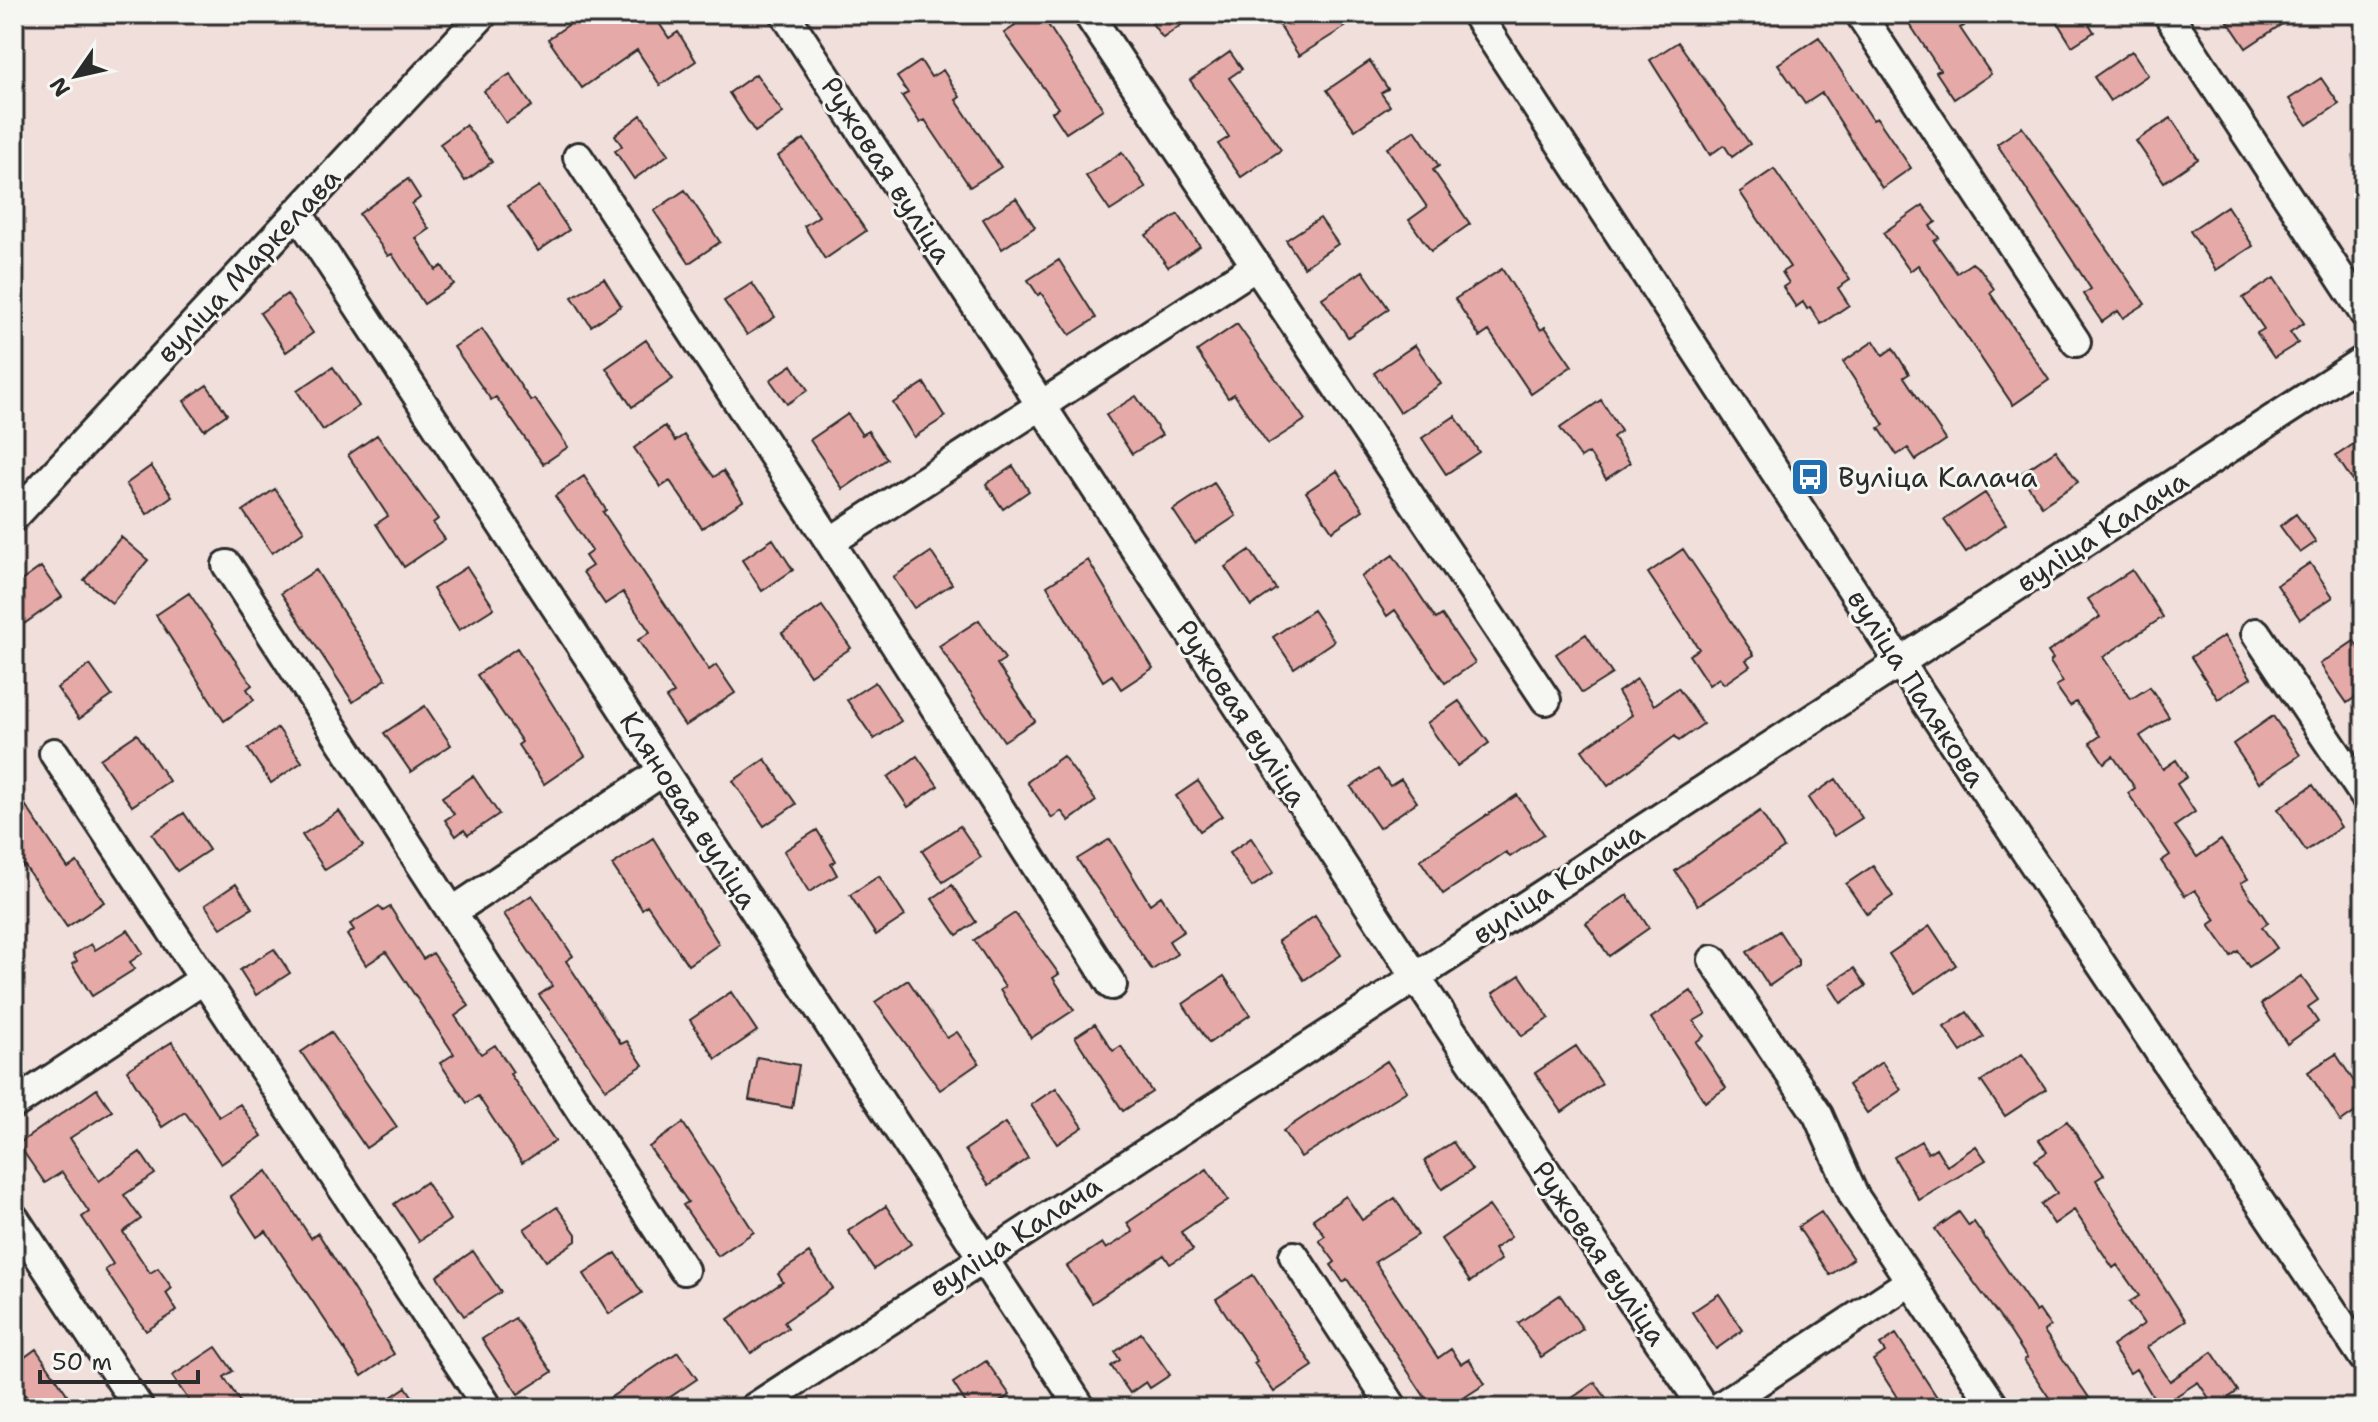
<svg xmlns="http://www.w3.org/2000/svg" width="2378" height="1422" font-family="'Shantell Sans',sans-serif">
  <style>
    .building { fill: #e5aaa7; stroke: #2b2b2b; stroke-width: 2 }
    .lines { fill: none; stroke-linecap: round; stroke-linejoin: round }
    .minor-casing { stroke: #2b2b2b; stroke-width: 34 }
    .minor { stroke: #f6f6f2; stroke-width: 28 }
    .labels { text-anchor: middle; stroke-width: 6; stroke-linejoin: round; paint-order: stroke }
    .street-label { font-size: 28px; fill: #2b2b2b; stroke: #f6f6f2 }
    .poi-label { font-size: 28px; fill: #2b2b2b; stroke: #f6f6f2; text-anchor: start }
  </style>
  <rect width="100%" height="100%" fill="#f1dfdc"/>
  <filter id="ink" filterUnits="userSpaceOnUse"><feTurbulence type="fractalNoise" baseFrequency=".0125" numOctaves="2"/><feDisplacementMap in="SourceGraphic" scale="16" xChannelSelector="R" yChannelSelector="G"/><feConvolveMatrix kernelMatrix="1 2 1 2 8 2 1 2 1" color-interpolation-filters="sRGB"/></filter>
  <g filter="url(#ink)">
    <path class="building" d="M584,14H653L669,38L678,32L696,61L660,85L637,50L582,88L548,39Z
      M1008,14H1041L1103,109L1066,133L1052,112L1058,108L1004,33L1015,26Z
      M1145,14H1196L1163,38Z
      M1272,14H1337L1345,27L1299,56Z
      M1903,14H1956L1964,26L1960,28L1991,74L1954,99L1936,72L1940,70Z
      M2052,14H2083L2094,32L2072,46Z
      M2223,14H2297L2246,48Z
      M1819,37L1873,120L1877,118L1911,168L1882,188L1822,93L1805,104L1778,64Z
      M1678,42L1750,144L1732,157L1724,145L1710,155L1650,60Z
      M2132,51L2148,75L2110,101L2094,77Z
      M1230,52L1242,69L1229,78L1281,150L1241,177L1218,144L1229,137L1190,80Z
      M921,61L931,77L943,70L960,97L956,100L1001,167L970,187L925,120L920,123L902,96L908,93L897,77Z
      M1370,61L1388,89L1381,93L1390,106L1355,130L1327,90Z
      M510,74L532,106L506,123L484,91Z
      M756,74L783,113L755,132L729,93Z
      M2321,78L2339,104L2307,125L2289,99Z
      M641,115L669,154L634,179L615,151L622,146L615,135Z
      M2171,118L2198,159L2164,182L2136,141Z
      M466,125L492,162L465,181L440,144Z
      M2022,127L2145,304L2123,318L2118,311L2102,322L2083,294L2091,289L1997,144Z
      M1415,130L1439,166L1433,170L1470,224L1431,251L1409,220L1427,207L1387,148Z
      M804,139L866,231L825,259L804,226L819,216L778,156Z
      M1122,152L1146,188L1110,211L1086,176Z
      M1774,169L1850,280L1838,288L1849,305L1821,324L1810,307L1807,309L1803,302L1796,307L1783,287L1789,283L1782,272L1790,267L1740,192Z
      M408,179L420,198L412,204L429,229L416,238L436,270L442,266L454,284L424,304L392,254L388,256L359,214Z
      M539,186L569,230L538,251L508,206Z
      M685,190L720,242L689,263L654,211Z
      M1016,198L1035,227L1002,249L983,219Z
      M1923,205L1936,222L1930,226L1939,238L1934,241L1957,273L1972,263L1981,270L1994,289L1990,293L2049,380L2013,405L1918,265L1910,271L1883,233Z
      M2227,206L2253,246L2216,270L2190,231Z
      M1178,214L1200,246L1168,267L1146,235Z
      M1320,218L1338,244L1304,267L1286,240Z
      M1059,260L1096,318L1070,335L1041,293L1038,295L1028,280Z
      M1502,269L1541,330L1545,327L1572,366L1531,394L1489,331L1480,337L1455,299Z
      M1363,271L1389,309L1348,337L1322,298Z
      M604,278L621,306L591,326L572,297Z
      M2274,278L2304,323L2290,332L2298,343L2274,358L2257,333L2264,329L2243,298Z
      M752,283L775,317L747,335L724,301Z
      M287,294L313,333L286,352L260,313Z
      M1237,324L1305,420L1268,444L1234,394L1228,398L1197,351Z
      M482,329L531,401L535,399L568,447L543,464L496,397L491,400L454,347Z
      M646,340L673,379L632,407L606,368Z
      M1874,341L1883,355L1893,348L1909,374L1904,377L1946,440L1916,460L1908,448L1897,455L1879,428L1884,425L1843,362Z
      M1415,345L1441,384L1400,412L1374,373Z
      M792,365L808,390L787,404L770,380Z
      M333,367L359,406L323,430L297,391Z
      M924,383L945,417L914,437L893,403Z
      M207,385L227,414L204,430L184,401Z
      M1136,396L1162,435L1132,454L1106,415Z
      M1601,400L1621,431L1613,437L1630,463L1606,479L1589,453L1581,458L1560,428Z
      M848,414L862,435L868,431L887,459L843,489L810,440Z
      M1455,416L1479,452L1446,474L1422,438Z
      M665,426L675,441L684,435L714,477L723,471L743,501L702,528L670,481L661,487L634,448Z
      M377,435L438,519L433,523L445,539L404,567L376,524L388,516L348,455Z
      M2364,437V498L2336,456Z
      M2056,450L2078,482L2042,506L2020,474Z
      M151,466L172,496L147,514L126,484Z
      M1013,466L1029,491L1003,509L986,484Z
      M1337,471L1363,510L1332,531L1306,492Z
      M584,476L606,510L603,512L709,670L716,665L735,693L685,726L666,698L674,693L638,640L650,632L623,592L605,604L583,572L592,566L585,556L592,551L555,496Z
      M1214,483L1236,516L1195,543L1173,510Z
      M275,489L304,531L272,553L243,511Z
      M1985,493L2006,524L1966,552L1944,520Z
      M2296,514L2316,542L2300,553L2280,526Z
      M121,537L148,560L112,603L84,580Z
      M773,539L793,570L762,591L742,560Z
      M1683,549L1754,655L1746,660L1750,666L1724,684L1719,678L1709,685L1689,655L1699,649L1648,573Z
      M1250,550L1276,589L1251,606L1225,567Z
      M931,552L952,584L914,608L893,577Z
      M1393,555L1436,619L1442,615L1475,663L1445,683L1395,610L1387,616L1361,577Z
      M1088,560L1153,668L1121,689L1112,675L1103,681L1047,586Z
      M2310,563L2333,597L2300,619L2277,585Z
      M41,567L62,597L14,631V586Z
      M467,567L494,608L459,630L433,589Z
      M316,570L386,679L353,702L281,593Z
      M2132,570L2163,617L2103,657L2131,699L2150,687L2169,717L2140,736L2163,769L2176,760L2187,777L2177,784L2195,812L2175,826L2197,857L2221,840L2248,879L2241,883L2268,923L2262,927L2277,948L2249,967L2238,951L2231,956L2209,925L2216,920L2195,890L2185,896L2161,861L2170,855L2128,793L2135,788L2113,756L2104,763L2090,743L2100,736L2076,702L2070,706L2056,686L2063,682L2050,662L2053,659L2048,652L2100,617L2088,599Z
      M189,593L252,685L247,689L254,700L224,721L156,615Z
      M822,606L851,648L810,675L782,633Z
      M1313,610L1334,641L1294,668L1273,637Z
      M979,620L1005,659L997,664L1035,721L1004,741L939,646Z
      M1586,634L1612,674L1582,693L1556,654Z
      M2224,636L2251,678L2218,699L2191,657Z
      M2354,641L2364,656V691L2347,703L2320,664Z
      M517,648L585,756L544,784L518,745L522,742L477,675Z
      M90,665L112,696L79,719L57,688Z
      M1637,679L1654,705L1678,688L1703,724L1679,741L1675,736L1608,786L1582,750L1632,715L1618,692Z
      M875,682L901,721L874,739L847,700Z
      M1459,701L1489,743L1457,766L1427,723Z
      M425,706L451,745L411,772L384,733Z
      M2273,716L2300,755L2259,783L2233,744Z
      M278,728L302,762L271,783L248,749Z
      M137,734L169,781L132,806L100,759Z
      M917,756L938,786L908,807L888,777Z
      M1063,756L1096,801L1069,821L1061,811L1052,818L1027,782Z
      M765,759L796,804L764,826L733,781Z
      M1378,769L1390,786L1401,779L1417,802L1379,828L1351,787Z
      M473,776L499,814L468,835L464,830L456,836L445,820L454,814L442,797Z
      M1836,779L1862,818L1834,836L1808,798Z
      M1198,781L1222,816L1200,831L1176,796Z
      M2313,785L2341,827L2306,851L2278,809Z
      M1517,795L1544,834L1510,857L1506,852L1443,894L1420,860Z
      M24,803L68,868L77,862L104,902L67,927L24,865L14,872V810Z
      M339,811L363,846L325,870L302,835Z
      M1760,811L1784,848L1698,905L1675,871Z
      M184,813L209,850L177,871L152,834Z
      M960,826L981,857L943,882L922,851Z
      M817,830L836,861L831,864L837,875L809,892L784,851Z
      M653,838L719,944L688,965L647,905L642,909L612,865Z
      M1251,838L1274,872L1252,887L1229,853Z
      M1110,839L1150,904L1161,896L1184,931L1169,941L1177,954L1152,970L1077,859Z
      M1873,866L1893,896L1867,914L1846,884Z
      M879,876L905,916L876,935L850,895Z
      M236,884L252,908L221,928L205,905Z
      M952,885L976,922L957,935L932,899Z
      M532,895L573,956L566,961L621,1044L627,1041L643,1065L606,1089L539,995L552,986L504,914Z
      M1627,895L1649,928L1609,956L1586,923Z
      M379,906L383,911L390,907L423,959L433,953L469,1006L455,1016L481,1054L495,1045L513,1072L510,1074L555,1141L522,1163L478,1096L467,1103L440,1063L454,1054L386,952L366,965L347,935L354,930L350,924Z
      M1015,913L1059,974L1053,978L1074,1010L1031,1038L1000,990L1005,987L974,940Z
      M1315,916L1341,955L1304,980L1278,941Z
      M1930,926L1956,965L1915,993L1889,954Z
      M128,930L143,953L130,962L135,969L92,996L72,964L77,961L73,955L91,944L95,950Z
      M1779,931L1798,960V966L1769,986L1747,952Z
      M274,949L290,973L256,995L240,970Z
      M1854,968L1866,986L1841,1003L1829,984Z
      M1520,975L1549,1018L1522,1036L1493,993Z
      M1224,976L1250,1015L1209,1043L1183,1004Z
      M2301,976L2318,1000L2308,1007L2318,1022L2287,1044L2261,1004Z
      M908,980L947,1038L957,1032L979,1063L940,1090L875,1002Z
      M1691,991L1706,1014L1694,1021L1704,1036L1696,1042L1726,1088L1705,1102L1651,1018Z
      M731,992L757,1031L716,1059L690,1020Z
      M1967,1012L1984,1037L1961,1052L1944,1027Z
      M1095,1024L1113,1051L1121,1046L1152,1092L1123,1111L1075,1037Z
      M331,1032L397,1127L366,1148L301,1052Z
      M172,1042L219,1117L240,1104L262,1136L221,1164L185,1112L162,1127L127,1070Z
      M1576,1046L1602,1084L1562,1112L1535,1073Z
      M2022,1054L2046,1089L2005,1116L1981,1081Z
      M2336,1054L2364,1097V1106L2341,1122L2308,1072Z
      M757,1057L799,1065L792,1108L749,1100Z
      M1387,1061L1407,1091L1301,1157L1283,1131Z
      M1882,1062L1901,1090L1867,1113L1848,1085Z
      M1056,1088L1083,1127L1057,1144L1031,1105Z
      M97,1089L112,1111L70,1138L99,1181L140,1152L155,1174L124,1195L141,1219L123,1232L150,1273L158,1268L172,1288L166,1293L177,1311L146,1331L105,1270L113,1264L82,1217L89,1212L62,1172L45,1183L18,1144Z
      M2067,1121L2104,1175L2096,1180L2186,1321L2147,1347L2170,1381L2212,1352L2238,1391L2215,1407L2198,1382L2159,1407L2136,1369L2130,1373L2112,1346L2144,1324L2129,1302L2139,1296L2117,1265L2113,1268L2074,1210L2054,1224L2041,1204L2057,1193L2035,1160L2047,1152L2039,1140Z
      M683,1123L754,1232L718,1256L683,1205L688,1202L649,1147Z
      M1005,1123L1028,1158L989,1185L965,1150Z
      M1921,1141L1928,1153L1936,1148L1947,1166L1976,1146L1986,1160L1919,1200L1894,1157Z
      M1453,1142L1472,1170L1442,1189L1424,1161Z
      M1207,1169L1228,1200L1181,1232L1193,1250L1170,1264L1164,1255L1092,1303L1067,1266L1102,1243L1106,1249L1133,1232L1127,1223Z
      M267,1171L311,1238L318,1233L394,1354L362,1376L266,1231L257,1237L230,1196Z
      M426,1182L450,1220L419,1241L394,1204Z
      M1346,1196L1362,1220L1395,1198L1418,1235L1375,1262L1438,1358L1451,1349L1461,1364L1469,1359L1485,1384L1448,1408H1432L1347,1279L1343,1282L1331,1265L1335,1262L1319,1240L1325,1236L1313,1219Z
      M886,1206L911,1244L874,1269L848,1231Z
      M1489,1206L1511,1237L1494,1249L1501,1260L1470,1282L1441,1239Z
      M557,1207L576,1234V1241L546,1261L524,1229Z
      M1821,1212L1853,1259L1830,1275L1798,1227Z
      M1959,1212L1969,1226L1974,1222L2036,1312L2039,1310L2050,1326L2044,1331L2096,1408H2056L2024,1360L2027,1358L2009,1330L1935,1229Z
      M473,1251L501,1292L464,1316L437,1276Z
      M616,1253L642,1293L609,1314L584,1274Z
      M809,1253L833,1288L784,1322L788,1328L751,1353L728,1319L783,1282L778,1274Z
      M1253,1275L1313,1366L1274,1392L1254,1363L1257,1361L1216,1299Z
      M1719,1294L1743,1330L1716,1349L1692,1312Z
      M1560,1295L1583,1329L1541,1357L1518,1323Z
      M515,1318L552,1372L518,1394L482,1339Z
      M1141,1333L1170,1375L1150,1388L1146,1382L1130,1393L1111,1366L1120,1360L1115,1352Z
      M1896,1334L1944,1408H1904L1873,1360L1885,1352L1880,1345Z
      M216,1347L233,1371L224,1377L244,1408H194L172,1376Z
      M36,1349L67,1394L46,1408H34L14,1379V1365Z
      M678,1352L697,1379L654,1408H595Z
      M986,1361L1010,1395L990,1408H969L953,1383Z
      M1595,1382L1613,1408H1558Z
      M406,1387L420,1408H375Z"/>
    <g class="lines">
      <g class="minor-casing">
        <path id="minor" d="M785,14L1415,976L1704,1408
          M1088,14L1546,700
          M1476,14L1916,687L2364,1358
          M1860,14L2076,342
          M2168,14L2364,313
          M578,157L830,542L1112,985
          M297,212L1081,1408
          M14,517L483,14
          M830,542L1256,266
          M227,565L684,1270
          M2256,633L2364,795
          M54,753L485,1403
          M452,912L663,771
          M1713,960L1818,1115L1854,1196L1995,1408
          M14,1104L204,979
          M14,1218L139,1408
          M1294,1256L1393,1408
          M754,1408L2364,360
          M1718,1408L1911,1281"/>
      </g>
      <use href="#minor" class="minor"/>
    </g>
  </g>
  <defs>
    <g id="bus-square" transform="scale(2)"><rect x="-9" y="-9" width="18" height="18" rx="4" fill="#1f6fb2" stroke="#f6f6f2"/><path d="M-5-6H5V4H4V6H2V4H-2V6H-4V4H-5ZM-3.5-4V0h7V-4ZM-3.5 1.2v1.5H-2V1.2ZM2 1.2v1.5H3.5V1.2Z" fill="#fff"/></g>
  </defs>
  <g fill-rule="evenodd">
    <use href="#bus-square" x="1810" y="477"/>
  </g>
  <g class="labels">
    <g class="street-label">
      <text transform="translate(887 170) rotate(57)" y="10">Ружовая вуліца</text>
      <text transform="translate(248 265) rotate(-47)" y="10">вуліца Маркелава</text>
      <text transform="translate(2102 531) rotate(-33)" y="10">вуліца Калача</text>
      <text transform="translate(1917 688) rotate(57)" y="10">вуліца Палякова</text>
      <text transform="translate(1242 713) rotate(57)" y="10">Ружовая вуліца</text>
      <text transform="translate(689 810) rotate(57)" y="10">Кляновая вуліца</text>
      <text transform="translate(1558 883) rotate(-33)" y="10">вуліца Калача</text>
      <text transform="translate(1015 1236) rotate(-33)" y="10">вуліца Калача</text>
      <text transform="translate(1600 1253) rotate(56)" y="10">Ружовая вуліца</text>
    </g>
    <g class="poi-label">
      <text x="1838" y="487">Вуліца Калача</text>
    </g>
  </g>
  <rect width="2378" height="1422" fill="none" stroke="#f6f6f2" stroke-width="48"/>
  <rect x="24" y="24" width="2330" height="1374" fill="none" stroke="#2b2b2b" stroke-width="3" filter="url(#ink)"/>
  <g transform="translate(76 76) rotate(236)" stroke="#f6f6f2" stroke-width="6" paint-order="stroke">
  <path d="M0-6L14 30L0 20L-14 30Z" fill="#2b2b2b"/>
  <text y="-12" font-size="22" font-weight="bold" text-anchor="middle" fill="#2b2b2b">N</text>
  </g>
  <path d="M40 1370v12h158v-12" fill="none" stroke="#2b2b2b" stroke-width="4"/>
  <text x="52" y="1370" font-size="24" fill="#2b2b2b" stroke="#f6f6f2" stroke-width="6" paint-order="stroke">50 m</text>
</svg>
